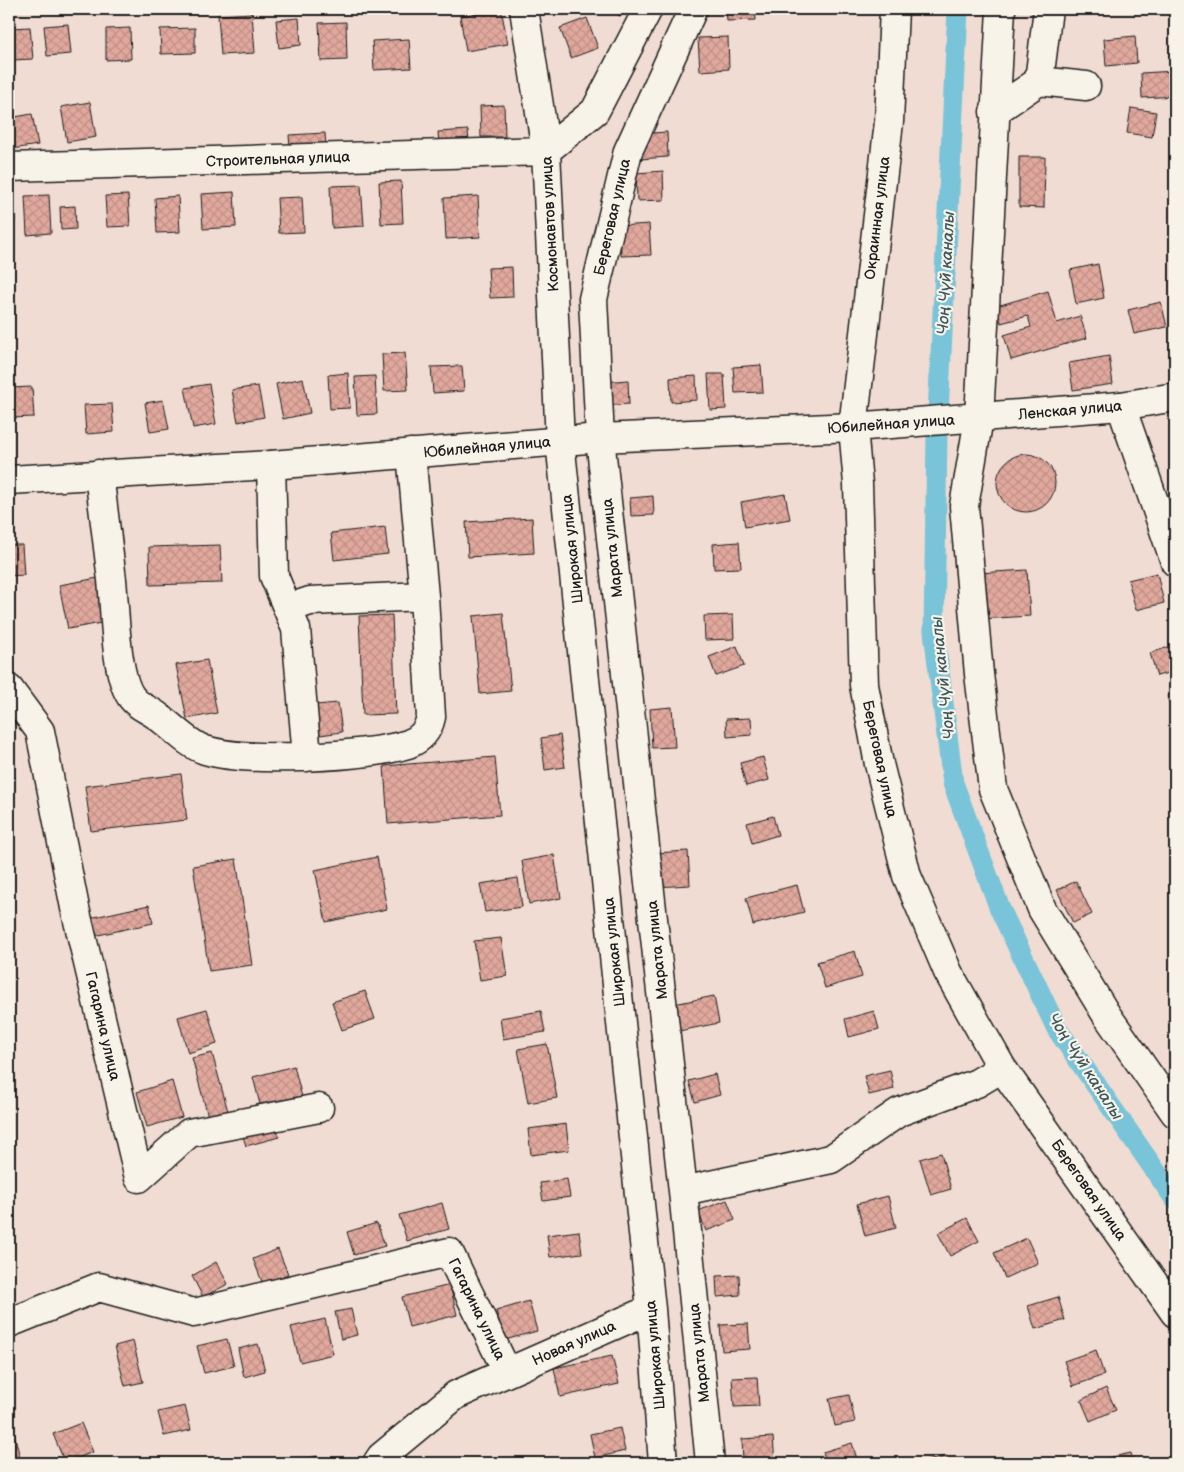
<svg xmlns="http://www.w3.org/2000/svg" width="1184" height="1472" font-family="'Balsamiq Sans',sans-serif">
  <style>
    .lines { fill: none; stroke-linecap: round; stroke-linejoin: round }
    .canal { stroke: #79c4d9; stroke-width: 21 }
    .building { fill: url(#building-cross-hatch); stroke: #1c1c1c }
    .minor-casing { stroke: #1c1c1c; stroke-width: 31 }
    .major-casing { stroke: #1c1c1c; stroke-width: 31 }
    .minor { stroke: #f7f3e8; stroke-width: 28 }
    .major { stroke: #f7f3e8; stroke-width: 28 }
    .labels { text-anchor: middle; stroke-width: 4.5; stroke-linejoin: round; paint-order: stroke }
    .street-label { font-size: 15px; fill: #1c1c1c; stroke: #f7f3e8 }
    .water-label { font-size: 16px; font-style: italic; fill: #3d575e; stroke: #f7f3e8 }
  </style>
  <defs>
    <pattern id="building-cross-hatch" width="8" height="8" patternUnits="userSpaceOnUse" patternTransform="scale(1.25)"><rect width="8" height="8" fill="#e1a89d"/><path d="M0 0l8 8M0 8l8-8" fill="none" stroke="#c09087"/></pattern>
  </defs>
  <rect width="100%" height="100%" fill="#f0dcd2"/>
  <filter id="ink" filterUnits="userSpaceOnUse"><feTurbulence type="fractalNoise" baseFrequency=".02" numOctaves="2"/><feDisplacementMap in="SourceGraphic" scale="10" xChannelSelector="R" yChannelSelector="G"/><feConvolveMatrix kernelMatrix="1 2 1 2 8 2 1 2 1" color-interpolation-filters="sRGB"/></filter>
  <g filter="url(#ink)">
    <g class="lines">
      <path class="canal" d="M958,9L937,434L934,632L953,783L1000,909L1057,1029L1175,1199"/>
    </g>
    <path class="building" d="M501,9L508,44L466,51L460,16Z
      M616,9H636L619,16Z
      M726,9H755L756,20L727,21Z
      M1090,9H1126L1091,12Z
      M252,13L255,53L221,55L218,15Z
      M299,18L301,45L279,48L276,20Z
      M587,18L598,48L571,58L560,28Z
      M346,22L347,60L321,61L319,23Z
      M68,24L71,54L47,56L44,26Z
      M30,27L33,59L13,60L10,28Z
      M130,28L131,59L106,60V29Z
      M195,28V53L161,54L160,29Z
      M1135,36L1137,63L1106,66L1104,39Z
      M728,37L729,69L700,71L698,38Z
      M409,39L411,68L374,70L372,41Z
      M1175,71V96L1142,98L1141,73Z
      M90,102L96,137L67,142L61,107Z
      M504,105L505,137H481L480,106Z
      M1131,108L1156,112L1152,137L1127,133Z
      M32,114L38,145L12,149L9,118Z
      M468,130L469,143L439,145L438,132Z
      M667,132L668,157L640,159L638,134Z
      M325,133L326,147L290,149L289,135Z
      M1019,157H1045L1044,208L1019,207Z
      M663,171L664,200L637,201L636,173Z
      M401,181L403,223L381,224L379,182Z
      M361,185L364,226L332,228L330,186Z
      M234,192L236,227L203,229L201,194Z
      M49,195L51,233L27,235L25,196Z
      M128,195L130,226L107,227L105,196Z
      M178,196L180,232L157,233L155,198Z
      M478,196L480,237L446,239L444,198Z
      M302,197L304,232L279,233L277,198Z
      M9,199H14L15,222L9,223Z
      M75,206L76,229L61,230L60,207Z
      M649,224L651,255L621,256L620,226Z
      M1098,264L1104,298L1076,304L1070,270Z
      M512,267L513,297L490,298L488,268Z
      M1048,291L1057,323L1080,316L1087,338L1011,360L1004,335L1031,327L1028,316L1001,323L997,306Z
      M1161,302L1167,327L1134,334L1128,310Z
      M405,353L408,390L384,391L382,354Z
      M1109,356L1113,384L1073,390L1069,363Z
      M761,365L763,392L735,393L733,367Z
      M462,366L464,391L433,393L431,367Z
      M348,373L350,408L330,409L328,375Z
      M708,374H724L726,409L710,410Z
      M375,376L377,414L357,415L355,377Z
      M696,376L697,400L671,402L670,378Z
      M303,378L310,413L283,419L276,384Z
      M628,380L629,404L604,406L603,382Z
      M209,384L216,424L193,428L185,388Z
      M258,386L264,417L238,422L232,390Z
      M32,387L34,417L10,418L9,388Z
      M163,400L169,429L150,432L145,403Z
      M112,404L114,432L86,434L84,405Z
      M997 483a29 29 0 1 1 58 0a29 29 0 1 1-58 0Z
      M785,494L790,519L745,527L741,502Z
      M653,496L654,515L631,516L630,498Z
      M532,518L534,553L468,557L466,522Z
      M385,527L388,554L334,560L331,533Z
      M739,542L741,568L714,569L713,544Z
      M9,545H22L24,575L9,576Z
      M220,545L222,583L150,585L149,547Z
      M1027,570L1030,616L981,619L978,573Z
      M1157,573L1164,603L1136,610L1128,580Z
      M98,578L107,622L68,629L59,585Z
      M503,613L511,691L480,694L473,616Z
      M392,615L396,714L363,715L359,616Z
      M733,615L734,639L705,640L704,616Z
      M1175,645V671L1157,676L1150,653Z
      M737,646L744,666L716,676L709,657Z
      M207,660L217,713L187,719L176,665Z
      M1175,694V718L1174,719L1167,696Z
      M338,703L342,732L320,735L316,705Z
      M672,707L675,747L652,748L650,709Z
      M751,718L752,735L727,737L726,719Z
      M560,735L565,767L545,770L541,738Z
      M495,757L500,815L388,824L384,766Z
      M763,757L769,780L746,786L740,763Z
      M181,774L187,820L91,831L85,786Z
      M773,816L778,835L752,843L747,823Z
      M688,851L690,885L656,887L654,853Z
      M554,855L561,898L529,904L522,861Z
      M377,857L387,909L326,922L315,870Z
      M236,859L252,965L209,971L193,866Z
      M518,878L522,907L485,912L480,884Z
      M1076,881L1092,914L1073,923L1057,890Z
      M797,885L804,912L753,925L746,898Z
      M149,905L153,923L94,936L90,918Z
      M501,938L507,976L480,980L474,941Z
      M855,951L862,977L825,988L817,962Z
      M365,991L375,1019L342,1030L332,1002Z
      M714,996L719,1023L679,1031L674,1004Z
      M207,1009L217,1044L188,1053L178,1017Z
      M541,1011L545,1032L503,1039L500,1018Z
      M874,1011L879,1029L849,1037L845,1019Z
      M547,1044L557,1098L528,1103L518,1049Z
      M212,1053L229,1115L209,1120L192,1058Z
      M294,1066L303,1101L262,1112L253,1077Z
      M890,1070L894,1089L869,1095L864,1076Z
      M715,1074L720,1095L695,1102L689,1081Z
      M172,1081L182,1117L147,1127L137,1092Z
      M276,1124L279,1137L246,1146L242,1133Z
      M566,1124L569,1150L531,1155L528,1129Z
      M941,1153L951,1189L931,1195L920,1159Z
      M567,1179L570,1197L543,1201L540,1183Z
      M888,1196L896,1228L865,1236L857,1204Z
      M727,1200L735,1220L706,1231L698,1211Z
      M442,1203L449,1229L407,1241L399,1215Z
      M967,1218L979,1241L950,1256L938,1233Z
      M377,1223L385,1246L354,1255L347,1232Z
      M579,1231L582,1253L550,1257L547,1235Z
      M1027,1238L1038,1263L1005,1278L994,1253Z
      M278,1249L288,1274L263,1284L253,1259Z
      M216,1262L228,1284L203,1297L192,1276Z
      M739,1275L740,1295L717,1297L716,1276Z
      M450,1285L457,1315L409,1327L402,1297Z
      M1058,1297L1065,1320L1035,1329L1028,1306Z
      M529,1301L537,1331L505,1340L496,1311Z
      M351,1309L357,1335L341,1339L335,1312Z
      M325,1319L333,1354L300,1362L291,1327Z
      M748,1324L750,1349L722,1351L720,1325Z
      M227,1339L234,1366L204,1373L197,1346Z
      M133,1341L143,1382L125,1386L115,1346Z
      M258,1344L265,1371L244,1377L238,1349Z
      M1096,1350L1104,1375L1073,1386L1064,1361Z
      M612,1356L619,1384L560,1397L554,1368Z
      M757,1377L759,1406L734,1407L732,1378Z
      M1106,1388L1116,1410L1090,1421L1081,1400Z
      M849,1395L855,1422L835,1426L829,1399Z
      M185,1406L191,1430L164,1436L158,1412Z
      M81,1423L93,1452L65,1463L53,1434Z
      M620,1428L625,1451L595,1458L590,1434Z
      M14,1433L21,1462L9,1463V1434Z
      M773,1437L775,1463H743L742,1439Z
      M852,1443L857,1459L841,1463H826L823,1452Z
      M1131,1453L1133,1463H1098V1460Z
      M317,1456L318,1463H288Z
      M947,1456L948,1463H919Z"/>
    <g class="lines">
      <g class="minor-casing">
        <path id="minor" d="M524,9L546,151L560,441L651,1309L663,1463
          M693,9L628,151L593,299L600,438L683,1191L710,1463
          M894,9L889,122L853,427L858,484L864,685L879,764L907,876L948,972L1002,1068
          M1001,9L979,418L964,506L979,674L993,789L1042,909L1106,1014L1175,1113
          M1039,81L1048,9
          M994,112L1039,81L1086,86
          M9,167L546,151L595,111L648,9
          M1121,406L1175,562
          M271,465L274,576L296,629L307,757
          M99,474C103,509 108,545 112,580C115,608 115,677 132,698C139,707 148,709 156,715C172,726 187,744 205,750C246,763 367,757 408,744C421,739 428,731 431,717L424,596L411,453
          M289,608L310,601L424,596
          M9,689L40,731L75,908L139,1178L189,1133L319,1108
          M683,1191L831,1159L899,1112L977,1083L1002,1068L1175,1313
          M9,1323L99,1287L194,1313L449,1252L507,1372
          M377,1463L381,1457L456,1395L651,1309"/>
      </g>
      <g class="major-casing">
        <path id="major" d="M9,480L271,465L600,438L853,427L1121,406L1175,397"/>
      </g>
      <use href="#minor" class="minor"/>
      <use href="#major" class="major"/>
    </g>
  </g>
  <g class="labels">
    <g class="street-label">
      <text transform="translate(278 159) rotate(-2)" y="5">Строительная улица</text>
      <text transform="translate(612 217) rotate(-77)" y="5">Береговая улица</text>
      <text transform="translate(877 218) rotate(-83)" y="5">Окраинная улица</text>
      <text transform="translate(550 224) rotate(-93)" y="5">Космонавтов улица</text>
      <text transform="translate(1070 410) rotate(-5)" y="5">Ленская улица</text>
      <text transform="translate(891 424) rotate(-4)" y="5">Юбилейная улица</text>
      <text transform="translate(487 447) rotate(-5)" y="5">Юбилейная улица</text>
      <text transform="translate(612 548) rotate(-96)" y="5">Марата улица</text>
      <text transform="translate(572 549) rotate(-96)" y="5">Широкая улица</text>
      <text transform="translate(880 759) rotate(78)" y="5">Береговая улица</text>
      <text transform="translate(657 950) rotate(-96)" y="5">Марата улица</text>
      <text transform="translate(614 952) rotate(-96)" y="5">Широкая улица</text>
      <text transform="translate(103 1026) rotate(77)" y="5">Гагарина улица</text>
      <text transform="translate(1089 1190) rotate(55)" y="5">Береговая улица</text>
      <text transform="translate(477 1309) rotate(64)" y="5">Гагарина улица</text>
      <text transform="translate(574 1343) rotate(-24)" y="5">Новая улица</text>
      <text transform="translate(699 1353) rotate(-96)" y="5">Марата улица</text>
      <text transform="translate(655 1355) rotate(-95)" y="5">Широкая улица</text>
    </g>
    <g class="water-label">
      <text transform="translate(945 273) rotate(-87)" y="6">Чоң Чүй каналы</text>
      <text transform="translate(942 678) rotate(-96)" y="6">Чоң Чүй каналы</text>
      <text transform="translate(1086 1066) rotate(57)" y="6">Чоң Чүй каналы</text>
    </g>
  </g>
  <rect width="1184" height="1472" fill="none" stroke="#f7f3e8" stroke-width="30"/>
  <rect x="15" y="15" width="1154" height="1442" fill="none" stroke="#1c1c1c" stroke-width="2" filter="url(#ink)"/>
</svg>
